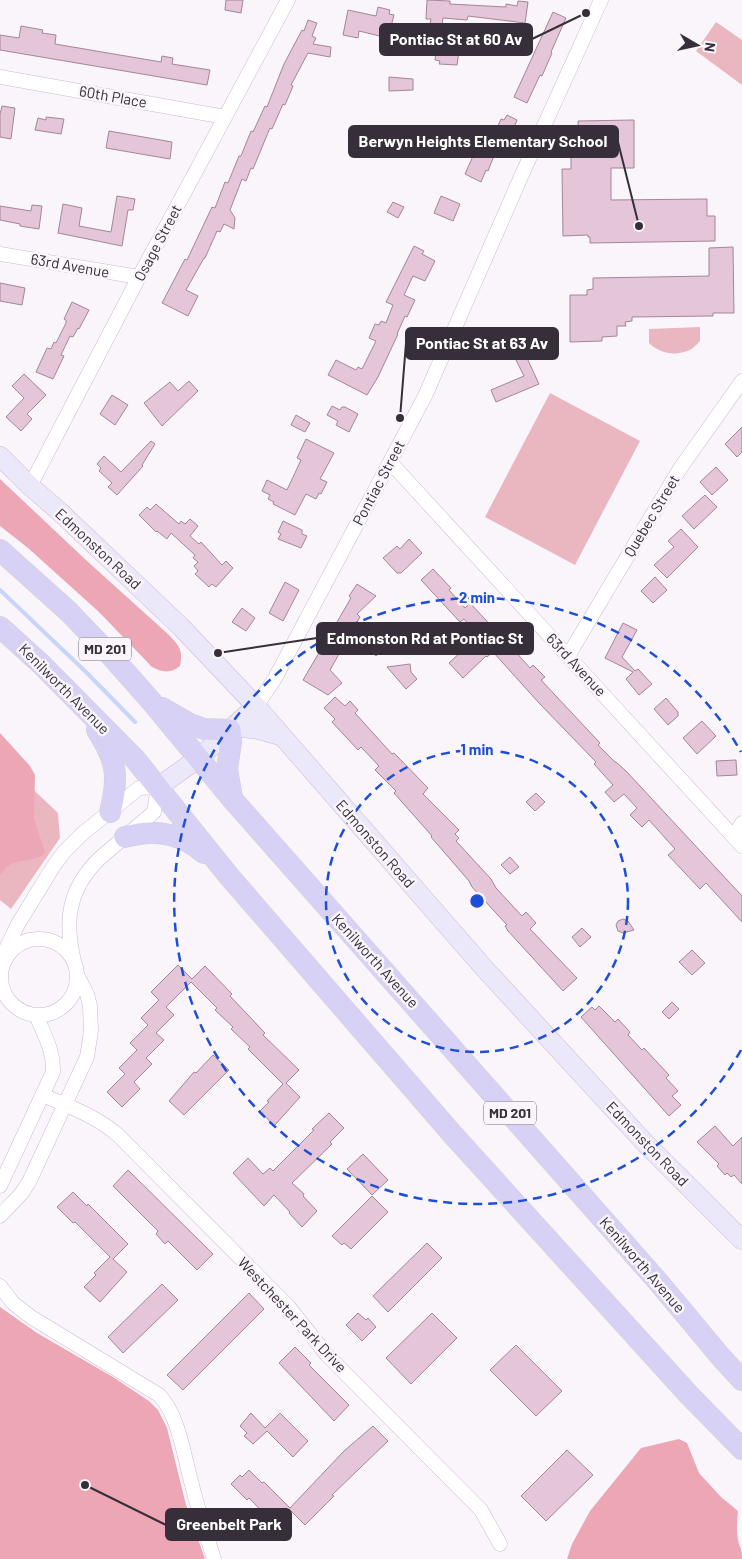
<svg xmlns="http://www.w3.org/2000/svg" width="742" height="1559" font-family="Barlow,sans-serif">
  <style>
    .green { fill: #eab7c0 }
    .forest { fill: #eca6b4 }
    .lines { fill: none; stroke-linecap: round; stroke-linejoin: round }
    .stream { stroke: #c7d6f8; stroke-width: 4 }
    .building { fill: #e5c5d8; stroke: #a48698 }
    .street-casing { stroke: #ccb8d4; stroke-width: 15 }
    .secondary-casing { stroke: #ccb8d4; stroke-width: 20 }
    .primary-casing { stroke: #d3d1d3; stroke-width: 22 }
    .street { stroke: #fff; stroke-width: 14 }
    .secondary { stroke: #ebe8fa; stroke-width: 19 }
    .primary { stroke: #d7d1f5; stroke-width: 21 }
    .ring { fill: none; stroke: #1d4ed8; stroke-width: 2.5; stroke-dasharray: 9 6 }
    .labels { text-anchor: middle; stroke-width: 5; stroke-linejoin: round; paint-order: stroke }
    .shield { fill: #f9f5fb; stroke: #706a73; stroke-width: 1 }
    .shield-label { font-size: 14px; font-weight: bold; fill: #362e39 }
    .street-label { font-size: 15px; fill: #362e39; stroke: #f9f5fb }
    .centre { fill: #1d4ed8; stroke: #f9f5fb; stroke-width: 2.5 }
    .ring-label { font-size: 15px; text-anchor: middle; font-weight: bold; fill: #1d4ed8; stroke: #f9f5fb; stroke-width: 5; stroke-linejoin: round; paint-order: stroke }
    .leader { fill: none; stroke: #362e39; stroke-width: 2 }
    .callout-dot { fill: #362e39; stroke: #f9f5fb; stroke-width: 2 }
    .callout { fill: #362e39; stroke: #362e39; stroke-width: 2 }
    .callout-label { font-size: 16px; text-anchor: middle; font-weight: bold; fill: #fff }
  </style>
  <rect width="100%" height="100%" fill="#f9f5fb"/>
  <path class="green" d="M716,22L742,40V85L696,51Z
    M700,327V341C697,344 692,350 687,351C674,356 659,353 649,343V329Z
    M550,393L640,441L575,565L485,517Z
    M0,758L58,813L60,838L11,909L0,900Z"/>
  <path class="forest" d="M0,479L87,561L169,635C180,647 183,650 180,666C170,674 162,672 152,667L99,612L28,548L0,526Z
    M0,733L30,766L35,775L34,819L45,852C36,863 19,858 8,866C5,868 3,872 0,875Z
    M0,1307L37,1333L113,1377L149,1401L158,1410L167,1428L186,1505L205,1559H0Z
    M679,1439L687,1443L699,1473L721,1497L738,1511C737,1521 736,1534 739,1544C741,1549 742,1552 742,1559H567L572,1544L590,1511L641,1448Z"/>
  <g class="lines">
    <path class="stream" d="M0,590L87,673L135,722"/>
  </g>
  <path class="building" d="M226,0H243L241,13L225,10Z
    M427,0L450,1V4L506,7V4L517,6L518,1L528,2L525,23L468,16L467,20L443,18L442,25L430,24L431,19H426Z
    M378,7L390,10L389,14L394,15L388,38L359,31L358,38L343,35L348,10L376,16Z
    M553,12L566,18L551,52L552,53L542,76L540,75L527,103L514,97Z
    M308,20L317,23L312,36L316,38L313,44L331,47L330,57L308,53L291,85L293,86L285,105L283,104L272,129L270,128L253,169L251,168L246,181L242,179L230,210L235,218L234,229L224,224L220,232L217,231L205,258H204L186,290L198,296L188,316L162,303L185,259L187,260L212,207L215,208L225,182L228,183L239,156H241L251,131L253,132L265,106L267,107L284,64L302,30L304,31Z
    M21,26L43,30L42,33L56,35L55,44L161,62L162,56L173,58L172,64L210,70L207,85L0,50V35L19,38Z
    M436,50L459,51L457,65L439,64L440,61L435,60Z
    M389,77L413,79V90L389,91Z
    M2,106L15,108L11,139L0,137V114Z
    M507,115L517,120L509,141L494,135L501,119L504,120Z
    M46,117L64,119L61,134L35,130L38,118L46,120Z
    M634,120V168H611V200L707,199V216H715V241L590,243V237H588V235L563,236L562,169H571V157H579L578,121Z
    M109,131L172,142L170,159L106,148Z
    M482,142L497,148L488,171L486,170L481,182L465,174L477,147H479Z
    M117,196L135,199L133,210H128L122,246L58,233L63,204L82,208L79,226L111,232Z
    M441,196L460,204L453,221L434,213Z
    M393,202L404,207L398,218L387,212Z
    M32,205L42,206L39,229L20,226V224L0,220V206L31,211Z
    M414,246L424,251L422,254L435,261L425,281L413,276L404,295L415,300L407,317L405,316L397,334H398L378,377L367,395L328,375L336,360L356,370L358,367L362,369L376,341L369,338L375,324L379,325L381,321L386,323L393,305L386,302Z
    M733,247L734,313H713V316L632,317V321L625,322L626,326H617V336L602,337V341L570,342V295H587V290L593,289V278L709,276V248Z
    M0,283L25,288L22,305L0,301Z
    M72,302L89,310L79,329L78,328L73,337L70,336L61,355L64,356L53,379L36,372L47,348L51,349L54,342L56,343L66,323V320L64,319Z
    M530,341L536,353L527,358L539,384L496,402L491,390L524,376L511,350Z
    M24,374L46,395L27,414L32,419L21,431L6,417L24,398L12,386Z
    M189,381L198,391L162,426L144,403L170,382L178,391Z
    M112,395L128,405L115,425L100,414Z
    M332,406L340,410L342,407H345L358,414L349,432L336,425L338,421L327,415Z
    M296,415L310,423L305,432L291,425Z
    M742,427V452L737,457L725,444Z
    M306,439L334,453L320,479L327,482L321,494L319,493L316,499L306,494L295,515L273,504L274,502L268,499L270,495L262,491L267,480L287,490L301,460L297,458Z
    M151,441L155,444L142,465L143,466L117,495L108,487L112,483L99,471L101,468L97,464L104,456L121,472Z
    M716,467L728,480L712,495L700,482Z
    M705,495L717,507L694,529L682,516Z
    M156,504L179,524L181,521L185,524L190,519L198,526L190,536L199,544L201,542L222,565L226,561L233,568L216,587L212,584L209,587L195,574L198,571L194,566L198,562L193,558L195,555L171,533L167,539L157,531L156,532L139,515L147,507L150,510Z
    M283,521L302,530V534L307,536L301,548L278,539L281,534L278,532Z
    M681,529L698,547L667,578L654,565L674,547L668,541Z
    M409,539L422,553L401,573H397L383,558L397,546L400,549Z
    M433,569L451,588L449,590L465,608L470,603L496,631L498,629L507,639L505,640L530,668L533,665L545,677L541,680L600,743L598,745L615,762H616L627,772L742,896V922L706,883L700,889L668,855L675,849L649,820L642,827L630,815L637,808L624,794L614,802L605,792L613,785L594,764L596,762L539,703L493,652L487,657L486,656L463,678L449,663L462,651L463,652L479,637L464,619L460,622L421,580Z
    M655,577L667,590L653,603L641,591Z
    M285,582L299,590L283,621L269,613Z
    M357,584L376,596L357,614L360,617L330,670L342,683L328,695L303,680L351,598L349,596Z
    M242,608L255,618L246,631L232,622Z
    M623,623L637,630L622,657L635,671L638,669L652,684L639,695L626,679L633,672L605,658Z
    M374,624L391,643L376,656L369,650L376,642L366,631Z
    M410,664L411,672L417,679L406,689L387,667Z
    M335,697L345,706L350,701L358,710L355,713L392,754L394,753L428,788L423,794L459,830L455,834L459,838L456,841L491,879L496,888L522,916L526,912L536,923L530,929L577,978L563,991L508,931L505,926L507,925L472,887L469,881L431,837L432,836L394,793L396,791L375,770L379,766L361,747L358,750L332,722L335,719L324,708Z
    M666,698L678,712V716L668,725L654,709Z
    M702,721L716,736L697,754L683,738Z
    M736,760L737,775L717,776L716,761Z
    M536,793L545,802L535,811L526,802Z
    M510,857L519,867L510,874L501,865Z
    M623,919L628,921L634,930L623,933L618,931L616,925L618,921Z
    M582,928L591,937L580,947L572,937Z
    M692,950L705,963L692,975L679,962Z
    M178,965L192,979L205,966L232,994L230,996L265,1033L263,1035L299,1070L286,1083L300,1097L274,1126L260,1111L269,1102L267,1101L283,1084L248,1049L250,1047L231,1029L233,1027L215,1010L217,1008L191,982L166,1007L174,1015L156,1033L164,1040L146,1058L152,1064L134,1082L140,1089L122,1107L107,1092L125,1074L119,1068L137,1050L130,1043L148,1025L141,1018L159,1000L151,992Z
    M672,1002L679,1009L669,1019L662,1012Z
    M599,1006L615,1022L618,1019L630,1032L628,1035L642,1050L644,1048L669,1075L666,1078L678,1091L672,1096L681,1105L669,1116L581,1017L592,1007L595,1010Z
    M213,1055L229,1070L184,1115L169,1101L194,1072L196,1073Z
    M329,1113L344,1128L330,1142L332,1144L292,1183L304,1194L303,1196L317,1211L302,1227L289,1213L290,1212L274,1195L264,1206L233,1173L248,1158L263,1174L270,1168L273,1171L314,1130L312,1129Z
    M715,1126L733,1146L742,1137V1184L734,1175L731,1177L727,1173L725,1175L717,1166L719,1164L697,1142Z
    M363,1154L388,1180L372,1195L347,1169Z
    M128,1170L213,1254L197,1270L168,1241L165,1244L156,1234L158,1231L113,1186Z
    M73,1192L87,1206L88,1204L128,1244L113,1259L127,1272L100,1302L84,1287L96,1275L94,1273L110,1257L75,1222L73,1223L57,1207Z
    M372,1196L388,1212L351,1249L344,1243L342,1245L332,1236Z
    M427,1243L442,1258L388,1312L373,1296Z
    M162,1284L178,1300L123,1353L108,1337Z
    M249,1293L264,1309L183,1390L167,1375Z
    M358,1313L366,1320L368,1318L376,1327L362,1341L346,1325Z
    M432,1313L457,1338L411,1384L386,1358Z
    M516,1345L562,1391L536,1416L490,1370Z
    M295,1347L311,1363L309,1365L349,1405L334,1421L279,1363Z
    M251,1413L265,1428L280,1413L308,1441L293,1457L267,1431L253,1444L244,1436L247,1433L240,1426Z
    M373,1426L388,1441L332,1495L334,1496L305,1525L291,1511L276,1526L249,1498L247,1500L231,1484L240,1475L242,1477L249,1470L262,1483L264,1482L290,1508L344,1451Z
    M567,1450L593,1475L546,1521L521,1496Z"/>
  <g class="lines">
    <g class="street-casing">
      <path id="street" d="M0,77L225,117
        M0,254L139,277
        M390,462L742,846
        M30,486L139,277L288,0
        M568,656L679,470L742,381
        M256,706L274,680L425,396L524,170L601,0
        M734,837L742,823
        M1 977a38 38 0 1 1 76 0a38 38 0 1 1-76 0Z
        M6,959V949L18,924L53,867L64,852L82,834L139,788L158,787L154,812L100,858C67,890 64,923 75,965
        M43,1095C69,1107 97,1116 119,1136L288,1306L327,1355L481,1510L500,1544
        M0,1186L53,1072C54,1050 44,1035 36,1015
        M0,1216L21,1194L29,1182L87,1057L91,1031L90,1006L87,994L77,975
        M0,1286L13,1303L31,1317L159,1395C179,1415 184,1457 192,1485C198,1510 206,1534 214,1559"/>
    </g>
    <g class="secondary-casing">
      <path id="secondary" d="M0,456L30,486L60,512L181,627L256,706L484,968L645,1143L742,1240
        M234,727L256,729L282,736
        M158,787L199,758L256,706"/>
    </g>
    <g class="primary-casing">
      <path id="primary" d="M0,550L69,612L112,657L151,701L233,800L660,1284L720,1356L742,1380
        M0,627L41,664L135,759L228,875L454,1136L689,1395L742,1449
        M162,708L190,724L204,729L230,730L231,742L227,769L232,798
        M97,730C117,761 119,777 110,812
        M125,837C154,829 180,832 204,853"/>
    </g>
    <use href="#street" class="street"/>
    <use href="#secondary" class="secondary"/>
    <use href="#primary" class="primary"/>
  </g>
  <g class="ring">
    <circle cx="477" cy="901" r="151"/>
    <path d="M741 1050A303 303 0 1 1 741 752"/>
  </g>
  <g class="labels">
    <g class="shield">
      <rect x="79" y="637.5" width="52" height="23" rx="4"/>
      <rect x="484" y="1101.5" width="52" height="23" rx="4"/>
    </g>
    <g class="shield-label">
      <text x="105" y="654">MD 201</text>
      <text x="510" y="1118">MD 201</text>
    </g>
    <g class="street-label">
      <text transform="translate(113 97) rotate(10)" y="5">60th Place</text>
      <text transform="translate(158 243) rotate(-62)" y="5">Osage Street</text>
      <text transform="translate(70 266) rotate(10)" y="5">63rd Avenue</text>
      <text transform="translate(379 483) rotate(-62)" y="5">Pontiac Street</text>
      <text transform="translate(652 516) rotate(-59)" y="5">Quebec Street</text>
      <text transform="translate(98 549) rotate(43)" y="5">Edmonston Road</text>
      <text transform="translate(576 665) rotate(47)" y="5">63rd Avenue</text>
      <text transform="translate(64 689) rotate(45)" y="5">Kenilworth Avenue</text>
      <text transform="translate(375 844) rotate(49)" y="5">Edmonston Road</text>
      <text transform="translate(375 961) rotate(48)" y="5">Kenilworth Avenue</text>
      <text transform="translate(647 1144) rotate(46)" y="5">Edmonston Road</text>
      <text transform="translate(642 1265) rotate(49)" y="5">Kenilworth Avenue</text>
      <text transform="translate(292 1315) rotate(47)" y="5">Westchester Park Drive</text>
    </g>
  </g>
  <circle cx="477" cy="901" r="8" class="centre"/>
  <g class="ring-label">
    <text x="477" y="603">2 min</text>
    <text x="477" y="755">1 min</text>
  </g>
  <path class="leader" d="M586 13L532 39M639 226L618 142M400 418L406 343M218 653L317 638M85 1485L166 1525"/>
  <g class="callout-dot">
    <circle cx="586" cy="13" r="5"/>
    <circle cx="639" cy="226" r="5"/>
    <circle cx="400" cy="418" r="5"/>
    <circle cx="218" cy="653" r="5"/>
    <circle cx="85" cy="1485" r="5"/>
  </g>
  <g class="callout">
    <rect x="380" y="24" width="152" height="31" rx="5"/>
    <rect x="349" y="126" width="269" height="31" rx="5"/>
    <rect x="406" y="328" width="152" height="31" rx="5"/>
    <rect x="317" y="623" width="216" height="31" rx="5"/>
    <rect x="166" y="1509" width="125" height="31" rx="5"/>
  </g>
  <g class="callout-label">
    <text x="456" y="45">Pontiac St at 60 Av</text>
    <text x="483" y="147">Berwyn Heights Elementary School</text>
    <text x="482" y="349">Pontiac St at 63 Av</text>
    <text x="425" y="644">Edmonston Rd at Pontiac St</text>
    <text x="229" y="1530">Greenbelt Park</text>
  </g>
  <g transform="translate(697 45) rotate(99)" stroke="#f9f5fb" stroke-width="4" paint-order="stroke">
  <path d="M0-4L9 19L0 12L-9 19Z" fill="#362e39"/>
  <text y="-8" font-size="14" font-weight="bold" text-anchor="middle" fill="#362e39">N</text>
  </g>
</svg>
